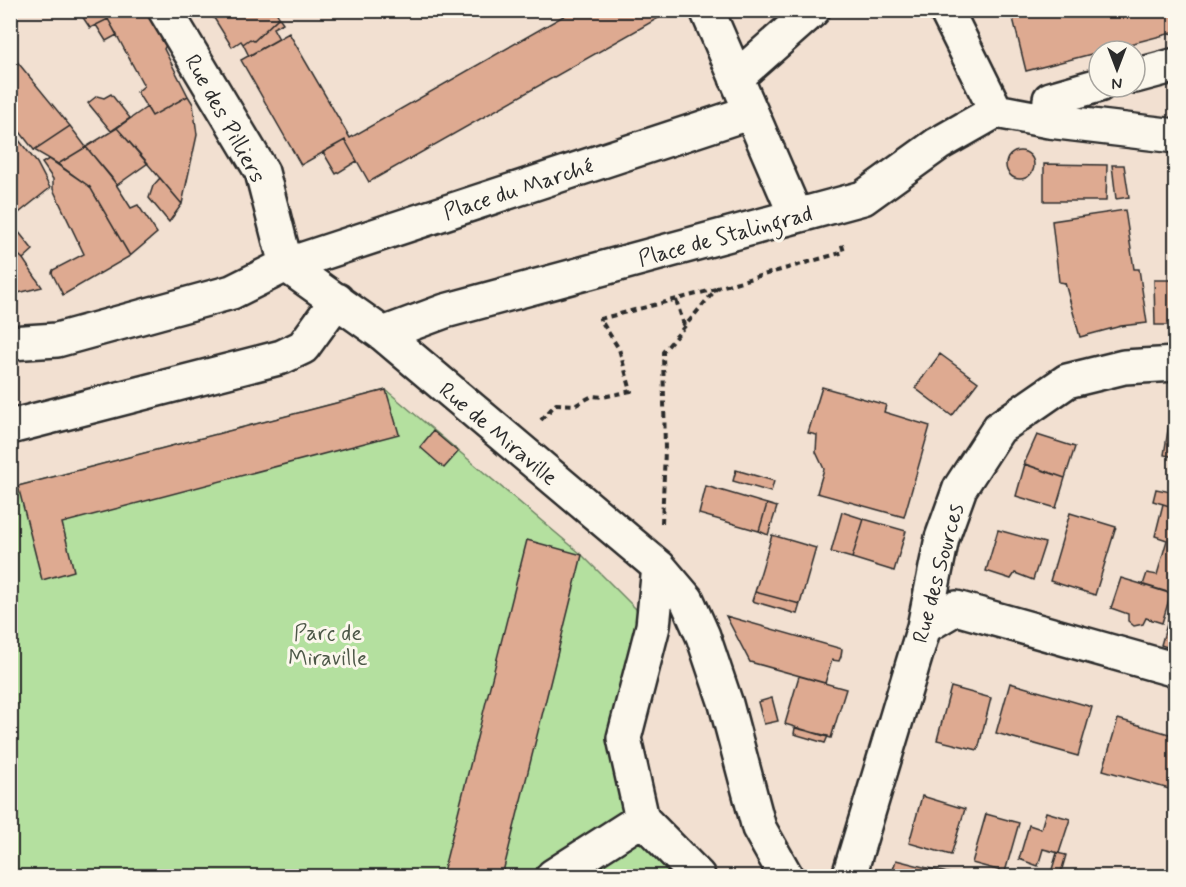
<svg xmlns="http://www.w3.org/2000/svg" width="1186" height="887" font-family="Mynerve,sans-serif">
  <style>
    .green { fill: #b4e09f; stroke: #708665; stroke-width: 1.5 }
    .building { fill: #deaa91; stroke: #2b2b2b; stroke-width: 1.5 }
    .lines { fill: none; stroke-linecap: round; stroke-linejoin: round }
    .minor-casing { stroke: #2b2b2b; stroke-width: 38 }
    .path { stroke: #2b2b2b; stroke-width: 4; stroke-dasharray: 6 4.5; stroke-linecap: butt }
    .minor { stroke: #fbf7ec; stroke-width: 33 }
    .labels { text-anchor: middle; stroke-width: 6; stroke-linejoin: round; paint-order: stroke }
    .street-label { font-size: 22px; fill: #2b2b2b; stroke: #fbf7ec }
    .park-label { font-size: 22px; fill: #4d5848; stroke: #fbf7ec }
  </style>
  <rect width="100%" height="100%" fill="#f2e0d1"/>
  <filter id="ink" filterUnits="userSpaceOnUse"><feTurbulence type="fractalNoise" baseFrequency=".0167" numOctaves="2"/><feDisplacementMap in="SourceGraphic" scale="12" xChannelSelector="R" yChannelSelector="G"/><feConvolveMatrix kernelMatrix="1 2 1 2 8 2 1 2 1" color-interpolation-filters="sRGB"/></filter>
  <g filter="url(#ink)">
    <path class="green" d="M386,390L581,554L653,626L624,738L642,819L693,876H11L10,485L18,486Z"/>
    <path class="building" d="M78,10H149L166,45L164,49L188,96L152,116L137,92L144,86L108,19L90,28Z
      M209,10H275L279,17L254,41L250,39L243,44L241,41L232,47Z
      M574,10L669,12L369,182L345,140L301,165L241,60L289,33L350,138Z
      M1011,10H1176V32L1026,71Z
      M279,17L283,23L273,28L279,39L249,56L243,44L250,39L254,41Z
      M108,19L117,35L106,41L96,25Z
      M10,53L70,126L34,150L10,119Z
      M111,94L130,118L111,131L88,103L97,96L104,98Z
      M188,96L193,104L197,135L182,204L117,128L147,107L152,116Z
      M70,126L86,147L58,164L34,150Z
      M117,128L148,163L117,185L86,147Z
      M10,129L37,163L50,188L10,220Z
      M345,140L357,161L336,174L323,152Z
      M86,147L112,178L131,208L138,205L157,233L130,256L90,187L58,164Z
      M1006 165a14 14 0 1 1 28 0a14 14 0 1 1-28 0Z
      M49,159L90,187L130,256L63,295L52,273L53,270L84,254L53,189V179L42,163Z
      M1044,164L1107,165L1106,201H1044Z
      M1112,165H1124L1129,197L1116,199Z
      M160,178L182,204L169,222L149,198L153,186Z
      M1125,210L1134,269H1139L1147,323L1121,326L1080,337L1065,283L1059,282L1052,221Z
      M10,221L33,250L23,259L10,247Z
      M10,247L23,259L42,287L10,295Z
      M1154,280H1176V325H1155Z
      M940,354L978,382L952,416L915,388Z
      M822,387L886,405L884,412L930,426L904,517L817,493L824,469L816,452L817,435L808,433Z
      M386,390L399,434L62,523L74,571L42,580L18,486Z
      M1172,405H1176V457L1164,455Z
      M433,431L458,452L444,468L420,447Z
      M1037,435L1075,447L1065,478L1024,464Z
      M1025,464L1065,478L1056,508L1016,496Z
      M736,470L774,481L771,492L733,481Z
      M706,486L767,504L759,531L699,514Z
      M1156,489L1176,493V508L1153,501Z
      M767,504L777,507L768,535L759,531Z
      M1163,504L1176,508L1175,595L1143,585L1147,573L1157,575L1167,540L1155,536Z
      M842,512L864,519L852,558L831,552Z
      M1070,513L1116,527L1095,595L1050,581Z
      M864,519L906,531L894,571L852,558Z
      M998,530L1045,543L1033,580L1015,573L1011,579L986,571Z
      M772,535L816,548L800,604L755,592Z
      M527,540L582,555L502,876H442Z
      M1121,578L1171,593L1162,623L1146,618L1143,624L1134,626L1128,621V614L1111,608Z
      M755,592L800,604L797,614L752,601Z
      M1176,593V650L1161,645Z
      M726,616L842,649L841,656L839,661L832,660L825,683L750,662Z
      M799,676L846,689L831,738L785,724Z
      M1010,683L1092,707L1078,756L996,733Z
      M951,687L991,698L978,750L937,740Z
      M772,698L778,721L764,724L758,702Z
      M1118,719L1176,736V791L1103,770Z
      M795,728L828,736L825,743L794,734Z
      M922,796L965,809L951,855L909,843Z
      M1046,812L1070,819L1059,853L1043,849L1038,866L1019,859L1029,825L1041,829Z
      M986,814L1019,823L1005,872L972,863Z
      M1057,853L1066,855L1060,876H1050Z
      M896,860L955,875L891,876Z"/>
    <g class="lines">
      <g class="minor-casing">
        <path id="minor" d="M165,10L262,172L286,265
          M707,10L796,216
          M946,10L996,111
          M1135,76L1176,65
          M736,78L813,10
          M1049,121L1050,99L1099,85
          M286,265L383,334L659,567L687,600L703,636L726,704L759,828L786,876
          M383,334L445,311L863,198L938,144L996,111L1049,121L1176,136
          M10,343L57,340L232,292L286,265L751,112
          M10,427L282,357L303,347L337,300
          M659,567L653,626L624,738L642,819L698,876
          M924,627L956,608L1176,670
          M553,876L642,819
          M849,876L924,627L942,538L960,488L999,428L1067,381L1124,367L1176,364"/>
      </g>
      <path class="path" d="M676,300L684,325
        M541,420L556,404L576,405L592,396L603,397L631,391L619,349L600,319L716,289
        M662,523L665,450L663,352L717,288L844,252L841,242"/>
      <use href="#minor" class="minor"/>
    </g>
  </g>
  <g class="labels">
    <g class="street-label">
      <text transform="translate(226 118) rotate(61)" y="8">Rue des Pilliers</text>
      <text transform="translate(518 188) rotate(-18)" y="8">Place du Marché</text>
      <text transform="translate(725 235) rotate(-15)" y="8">Place de Stalingrad</text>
      <text transform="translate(499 433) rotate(40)" y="8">Rue de Miraville</text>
      <text transform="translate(937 573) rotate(-75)" y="8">Rue des Sources</text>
    </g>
    <g class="park-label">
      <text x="328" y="640">Parc de<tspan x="328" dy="25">Miraville</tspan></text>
    </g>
  </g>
  <rect width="1186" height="887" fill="none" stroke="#fbf7ec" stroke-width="36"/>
  <rect x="18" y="18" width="1150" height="851" fill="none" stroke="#2b2b2b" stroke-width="2" filter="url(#ink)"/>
  <g transform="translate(1117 69) rotate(180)"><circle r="28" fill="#fbf7ec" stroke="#a8a59f" stroke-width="1.5"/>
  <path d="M0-4.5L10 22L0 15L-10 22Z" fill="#2b2b2b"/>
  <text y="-9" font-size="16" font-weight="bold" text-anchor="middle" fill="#2b2b2b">N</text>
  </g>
</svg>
